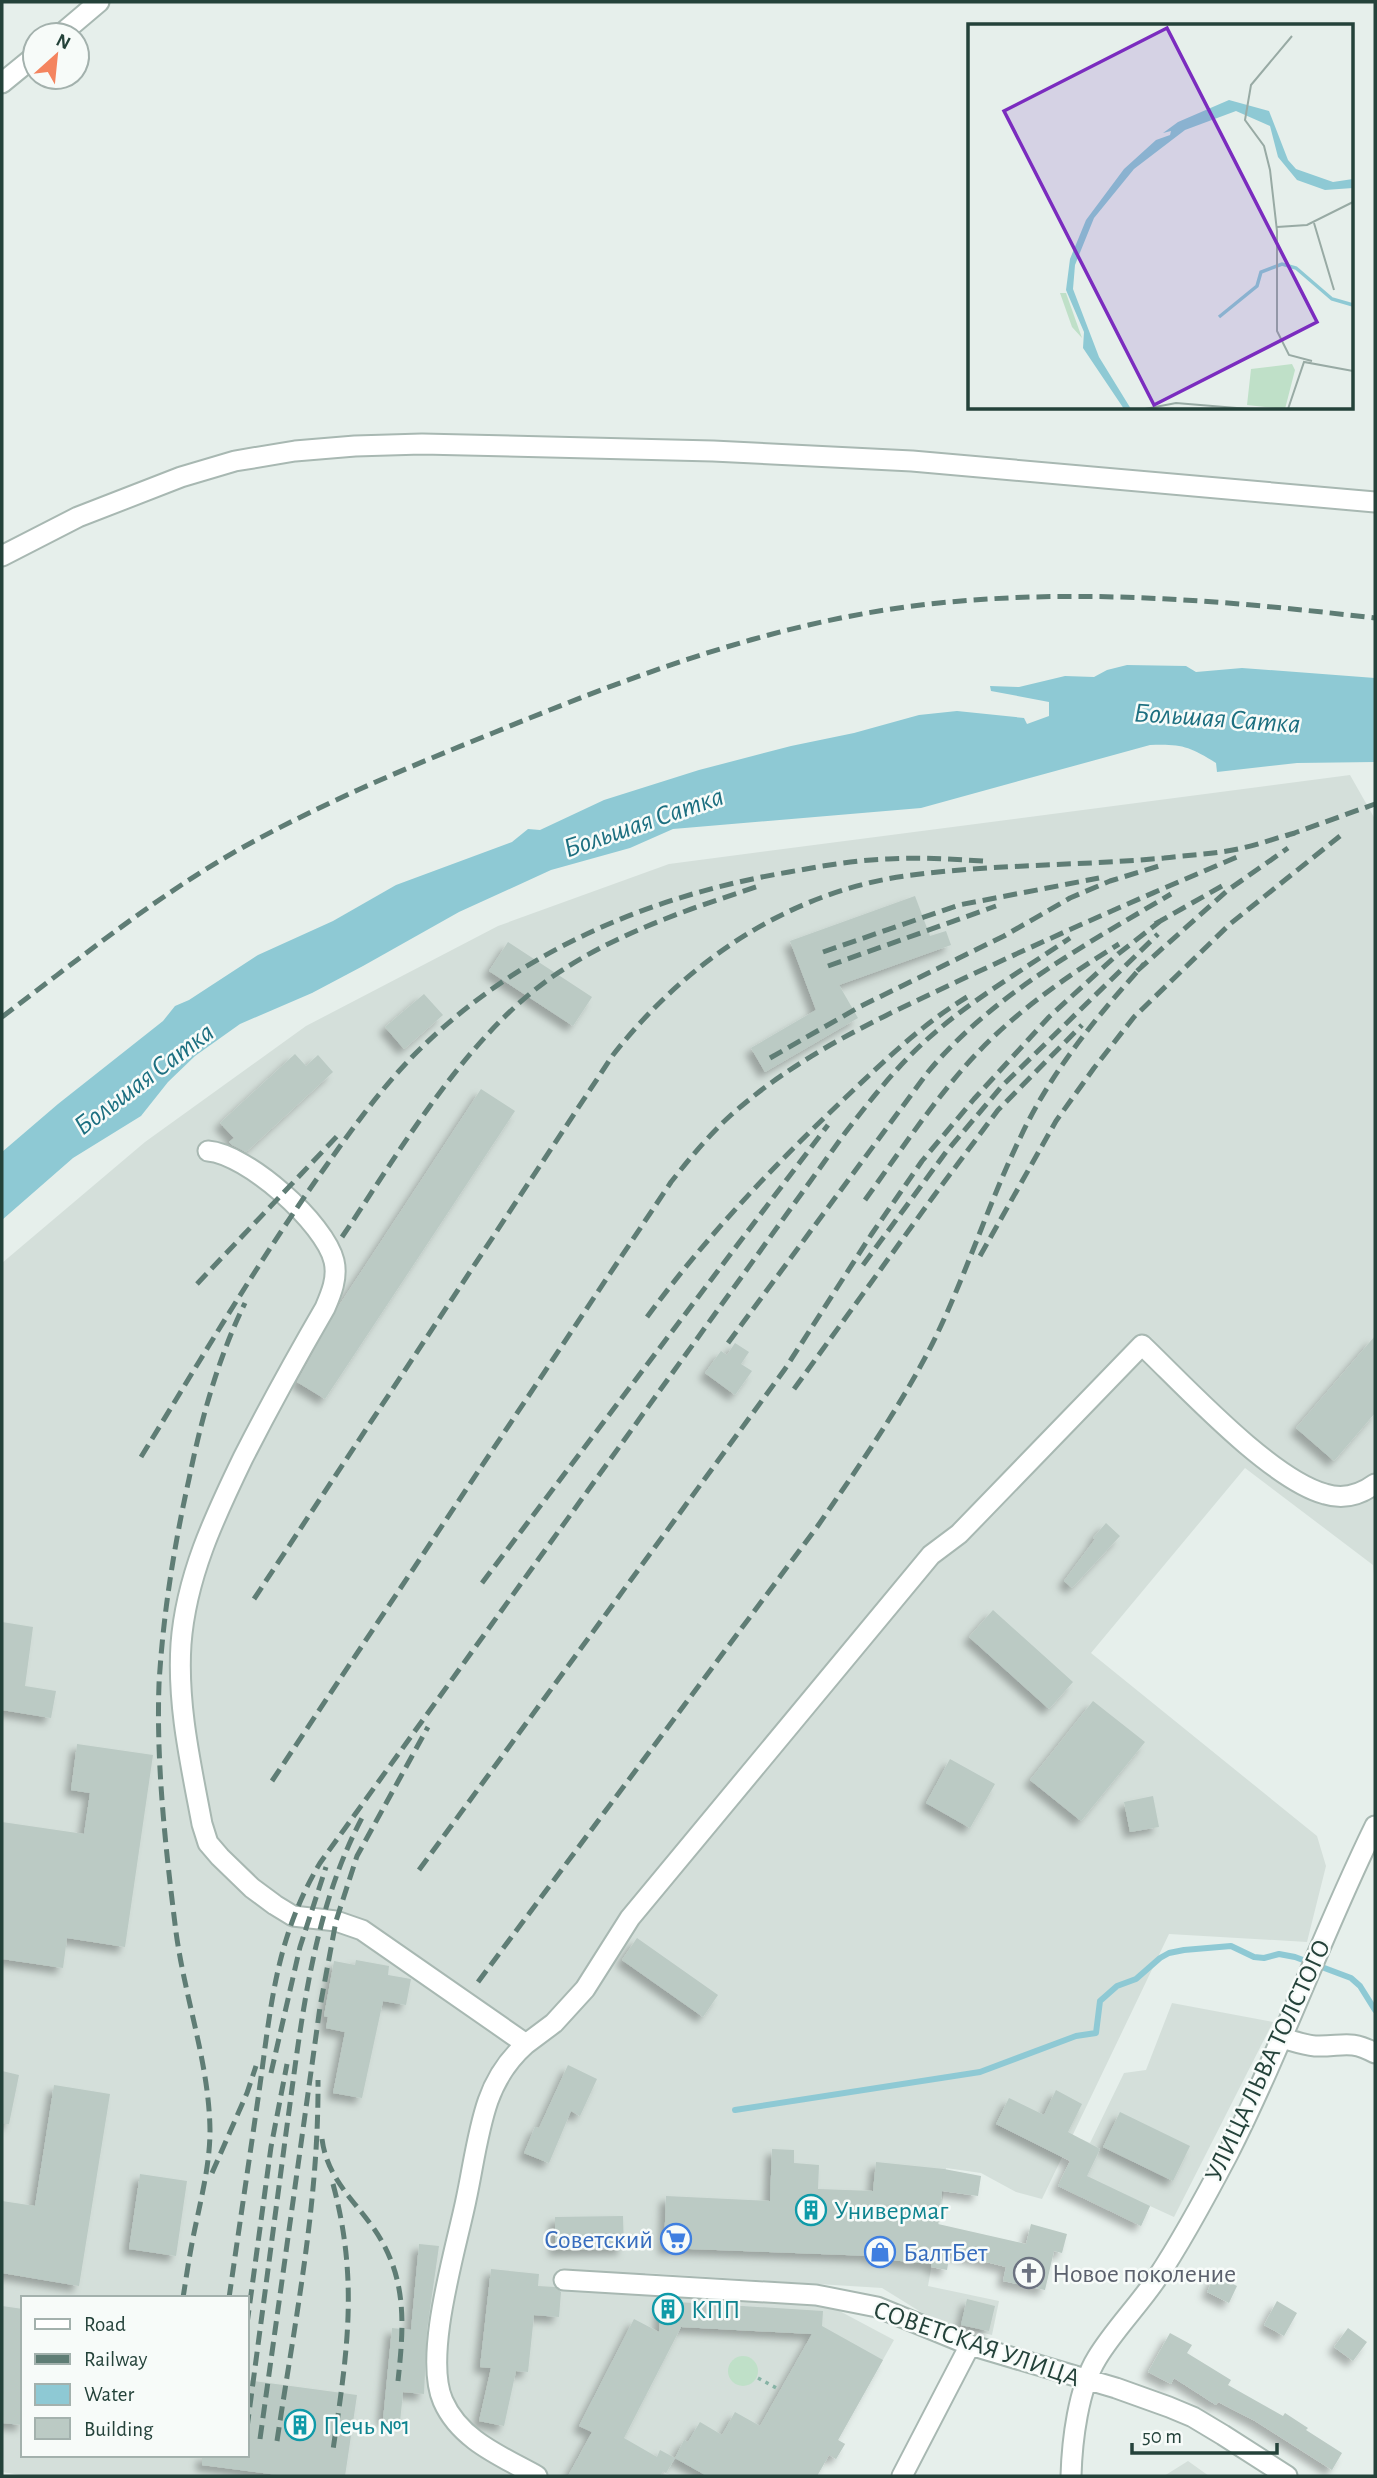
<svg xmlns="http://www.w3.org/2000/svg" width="1377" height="2478" font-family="'Alegreya Sans',sans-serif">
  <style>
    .built { fill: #d4dfda; fill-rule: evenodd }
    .green { fill: #bfe0c8 }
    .water { fill: #8ec9d4 }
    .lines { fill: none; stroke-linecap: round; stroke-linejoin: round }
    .stream { stroke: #8ec9d4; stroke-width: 6 }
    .building { fill: #bbcac4; fill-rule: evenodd; filter: url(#shadow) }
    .minor-casing { stroke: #a8b8b2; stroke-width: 23 }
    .path { stroke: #86b3a5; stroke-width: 3.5; stroke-dasharray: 3.5 5; stroke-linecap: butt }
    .minor { stroke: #fff; stroke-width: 19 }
    .rail { stroke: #5f7d75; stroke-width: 5; stroke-dasharray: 14 7; stroke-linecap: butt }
    .labels { text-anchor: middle; stroke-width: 5; stroke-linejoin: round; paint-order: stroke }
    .street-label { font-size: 26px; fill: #24423a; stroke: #f7fbf9 }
    .culture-label { font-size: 26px; fill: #0d838f; stroke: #f7fbf9; text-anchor: start }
    .shop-label { font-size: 26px; fill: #366cbe; stroke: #f7fbf9; text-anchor: end }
    .worship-label { font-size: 26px; fill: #5b616d; stroke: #f7fbf9; text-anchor: start }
    .water-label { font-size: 28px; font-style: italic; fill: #1c6f80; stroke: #f7fbf9 }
    .inset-river { fill: none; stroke: #8ec9d4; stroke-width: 3.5 }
    .inset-road { fill: none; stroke: #98aaa4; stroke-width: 2 }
    .view { fill: #7b2cbf; fill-opacity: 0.15; stroke: #7b2cbf; stroke-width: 3.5 }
    .inset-edge { fill: none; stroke: #24423a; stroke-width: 3.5 }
  </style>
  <defs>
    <filter id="shadow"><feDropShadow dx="-6" dy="6" stdDeviation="3.5" flood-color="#0004"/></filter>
  </defs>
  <rect width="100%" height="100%" fill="#e6efeb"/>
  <path class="built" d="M1350,775L1375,819V1587L1373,1565L1245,1468L1091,1653L1317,1836L1326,1866L1307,1942L1169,1934L1042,2199L1016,2192L981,2173L946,2168L942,2207L928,2286L999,2301L992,2335L937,2322L882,2288L645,2273L644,2295L832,2307L894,2340L838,2440L845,2444L836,2459L829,2455L817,2476H672L663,2472L660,2476H27L2,2472V1263L145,1142L306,1026L498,926L669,864ZM23,2298H247V2455H23Z
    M1172,2003L1273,2022L1174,2217L1150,2206L1141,2226L1058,2186L1081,2139L1090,2143L1124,2073L1146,2070Z
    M1188,2461L1209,2476H1164Z"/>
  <path class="green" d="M728 2371a15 15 0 1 1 30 0a15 15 0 1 1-30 0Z"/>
  <path class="water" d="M1127,665L1186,666L1196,672L1242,668L1375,678V762L1297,763L1217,772L1216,763C1189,746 1181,744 1150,745L921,808L673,829L630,848L551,870L459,912L363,966L312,993L240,1024L195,1056L168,1082L141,1116L73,1158L2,1220V1152L58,1104L163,1021L175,1006L189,1000L258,955L333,921L396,885L512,842L528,829L540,830L604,800L699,770L791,746L854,733L919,715L957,711L1024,718L1027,724L1049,716V702L991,691L990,686L1019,687L1065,676L1094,677L1107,670Z"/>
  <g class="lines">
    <path class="stream" d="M735,2110L980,2072L1076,2036L1096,2033L1100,2001L1117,1986L1136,1979L1160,1958L1169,1953L1184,1950L1231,1946L1254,1957L1264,1958L1279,1954L1295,1957L1351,1978L1360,1986L1375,2010"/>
  </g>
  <path class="building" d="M915,896L930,936L946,931L951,945L839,985L858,1018L765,1072L751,1048L816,1010L790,941Z
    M508,942L592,997L573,1026L489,971Z
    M424,994L443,1015L404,1049L385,1027Z
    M295,1054L306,1066L318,1055L333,1072L246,1152L232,1145L229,1142L234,1138L220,1123Z
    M481,1089L515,1111L325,1399L297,1382L340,1304Z
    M1375,1336V1413L1334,1461L1296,1428Z
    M735,1343L749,1352L741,1364L752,1371L735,1395L705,1373L721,1351L727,1355Z
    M1106,1523L1120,1536L1072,1588L1064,1581L1095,1539L1093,1538Z
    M993,1610L1073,1682L1049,1709L969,1637Z
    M2,1622L33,1627L25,1686L56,1691L51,1718L2,1710Z
    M1093,1701L1145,1742L1081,1821L1030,1780Z
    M77,1744L153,1755L125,1947L67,1938L63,1968L2,1959V1822L84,1834L90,1793L71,1790Z
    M950,1759L995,1784L970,1828L926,1803Z
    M1153,1796L1159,1827L1130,1832L1124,1802Z
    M637,1938L718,1995L703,2017L622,1960Z
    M356,1960L389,1966L388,1975L411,1979L406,2005L383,2001L362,2098L333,2093L345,2032L326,2028L328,2017L324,2016L334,1961L355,1965Z
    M568,2065L597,2079L580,2116L571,2111L549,2163L524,2153L535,2127L539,2128Z
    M2,2071L19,2075L9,2124H2Z
    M54,2085L110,2094L79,2286L2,2273V2201L35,2206Z
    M1056,2090L1082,2104L1068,2132L1100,2149L1087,2176L1150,2206L1141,2226L1058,2186L1070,2161L996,2124L1009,2098L1044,2115Z
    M1120,2112L1190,2146L1173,2181L1103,2147Z
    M772,2149L794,2150V2163L819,2165L818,2189L873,2191L876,2162L944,2169L981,2176L978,2196L942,2191L938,2224L1026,2244L1031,2224L1067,2234L1062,2253L1054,2251L1045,2290L1003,2281L1006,2267L950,2253L947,2270L931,2267V2264L870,2258L871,2256L664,2248L666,2196L770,2201Z
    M140,2174L187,2181L176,2256L129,2249Z
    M623,2216L624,2249L555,2250V2217Z
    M419,2244L439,2246L427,2330L424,2394L403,2392L400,2422L383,2420L392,2328L411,2330Z
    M491,2269L539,2274L538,2286L555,2287L561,2292L559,2317L534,2315L528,2372L516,2371L504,2426L479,2421L491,2368L480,2367Z
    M1215,2275L1237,2286L1229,2303L1207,2292Z
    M967,2299L995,2306L989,2331L961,2325Z
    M661,2301L823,2311L822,2326L883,2360L838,2440L845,2444L836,2459L829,2455L817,2476H707L675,2458L666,2473L663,2471L660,2476H568L592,2432L579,2426L634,2319L659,2332ZM681,2327L812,2334L760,2426L735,2412L722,2435L700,2422L688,2442L684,2440L675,2458L660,2450L657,2457L624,2438Z
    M1277,2301L1297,2313L1284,2336L1264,2325Z
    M2,2306L23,2309V2425L2,2423Z
    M1348,2328L1367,2342L1353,2361L1334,2347Z
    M1170,2333L1192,2345L1187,2353L1231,2380L1228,2385L1283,2416L1285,2413L1308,2428L1306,2430L1342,2453L1332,2470L1255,2421L1218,2402L1216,2405L1174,2378L1171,2384L1148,2372Z
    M247,2380L357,2395L345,2476H285L202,2465V2455H247Z"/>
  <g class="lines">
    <g class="minor-casing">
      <path id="minor" d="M60,35L99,2
        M2,83L35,56
        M2,556L78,517L181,477L235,461L295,451L355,446L422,444L713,451L912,461L1375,502
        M208,1151C247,1154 325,1223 334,1261C338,1278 331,1294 325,1308C296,1358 269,1407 243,1458C214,1518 186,1577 181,1644C177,1705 191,1765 202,1824L208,1843L220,1857L252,1888L275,1905L293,1916L336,1921L362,1930L526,2044L554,2023L585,1989L630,1918L931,1555L959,1534L1142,1345C1185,1386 1270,1479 1325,1494C1344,1500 1360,1495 1375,1484
        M1282,2038C1293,2041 1304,2045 1315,2046C1342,2047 1349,2039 1375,2053
        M526,2044C508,2060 496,2078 488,2101C477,2133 473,2168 466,2200C456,2249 423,2356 443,2401C460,2440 501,2456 537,2476
        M564,2280L816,2295L877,2307L970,2345L1116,2388L1169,2407L1193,2417L1223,2435L1287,2476
        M902,2476L970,2345
        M1071,2476C1072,2441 1078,2389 1097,2358C1114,2330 1138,2306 1157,2278C1183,2239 1206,2196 1228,2154C1282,2047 1322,1934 1375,1826"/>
    </g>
    <path class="path" d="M758,2378L780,2390"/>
    <use href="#minor" class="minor"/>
    <path class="rail" d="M1286,836L1375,804
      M1155,924L1222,886
      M823,952L959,905L1099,878
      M828,966L996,906
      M1137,971L1228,890L1288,848
      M2,1017C79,959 154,898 238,850C320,804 406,768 493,733C639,673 782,619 939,603C1087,588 1229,601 1375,618
      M770,1058L861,1006L1004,936L1070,898L1110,881L1159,866
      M865,1200C896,1157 926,1112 961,1071C1004,1020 1062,979 1119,944
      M342,1237C403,1147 470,1028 564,969C623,931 692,908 759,886
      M980,1256L1056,1121L1094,1068L1134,1017L1230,924L1340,836
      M863,1265L946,1152L1002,1086L1158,934
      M197,1284L341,1132
      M647,1317C706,1237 772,1167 844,1099C883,1062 921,1025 967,997
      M728,1343L928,1072C992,995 1085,945 1171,894
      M794,1389L933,1197L998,1110L1082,1025
      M141,1457C201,1359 259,1260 326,1166C352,1129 380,1090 412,1057C514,953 647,896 789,872C822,866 855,860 888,859C920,857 951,859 983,861
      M482,1583L828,1125
      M254,1599L613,1055C685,963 787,893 905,876C991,864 1078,866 1164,858C1189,855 1214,854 1238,849C1257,845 1276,838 1295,833
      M272,1781L671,1182C690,1158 709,1135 731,1115C802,1052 886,1015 969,976C1058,934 1147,895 1237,857
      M419,1870L785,1369L871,1235L922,1161L974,1099L1049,1017L1118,954L1163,919
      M478,1982L817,1527C855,1472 894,1416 926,1356C963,1286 986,1208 1021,1136C1051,1072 1097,1016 1144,964
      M271,2073L300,1947L326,1867
      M322,2139C327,2177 351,2197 372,2226C408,2276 404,2324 398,2381
      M212,2173L247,2093L256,2066
      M333,2184C359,2281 347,2353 333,2450
      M183,2298C187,2272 191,2245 197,2219C203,2190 210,2161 210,2130C209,2063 185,1999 176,1932C166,1852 156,1764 159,1684C163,1615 174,1546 189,1479C201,1420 218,1358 245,1303
      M229,2298C239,2229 249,2161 259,2092C271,2007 275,1939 320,1863L845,1133C869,1102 893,1071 922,1044C966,1003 1020,972 1070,938
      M247,2324L271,2147L287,2064
      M247,2428C260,2330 273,2232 286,2133C301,2026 311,1913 363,1816
      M260,2439L320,2007L336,1921L357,1856L428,1727
      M277,2441C295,2321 319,2201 318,2080"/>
  </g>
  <defs>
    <g id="building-ring" transform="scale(1.575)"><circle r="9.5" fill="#f7fbf9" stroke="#0f9aa8" stroke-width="1.5"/><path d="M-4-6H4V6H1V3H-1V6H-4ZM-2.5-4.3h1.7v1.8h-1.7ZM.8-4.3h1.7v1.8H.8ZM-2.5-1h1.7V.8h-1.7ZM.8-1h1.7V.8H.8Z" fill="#0f9aa8"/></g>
    <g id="supermarket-ring" transform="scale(1.575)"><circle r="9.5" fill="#f7fbf9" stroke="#3f7fe0" stroke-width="1.5"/><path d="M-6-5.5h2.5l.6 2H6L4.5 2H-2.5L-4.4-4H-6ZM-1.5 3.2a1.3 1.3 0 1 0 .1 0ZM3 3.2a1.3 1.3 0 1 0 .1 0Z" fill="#3f7fe0"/></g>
    <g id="shop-ring" transform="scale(1.575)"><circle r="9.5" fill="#f7fbf9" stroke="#3f7fe0" stroke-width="1.5"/><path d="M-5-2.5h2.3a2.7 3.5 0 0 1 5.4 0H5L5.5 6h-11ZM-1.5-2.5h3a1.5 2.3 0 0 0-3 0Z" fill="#3f7fe0"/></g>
    <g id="church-ring" transform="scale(1.575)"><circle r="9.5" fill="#f7fbf9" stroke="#6b7280" stroke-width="1.5"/><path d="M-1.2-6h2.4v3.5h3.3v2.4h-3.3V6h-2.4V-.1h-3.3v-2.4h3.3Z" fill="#6b7280"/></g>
  </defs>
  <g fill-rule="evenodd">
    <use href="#building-ring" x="811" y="2210"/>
    <use href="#supermarket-ring" x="676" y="2239"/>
    <use href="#shop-ring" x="880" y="2252"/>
    <use href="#church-ring" x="1029" y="2273"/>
    <use href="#building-ring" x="668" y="2309"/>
    <use href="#building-ring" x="300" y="2425"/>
  </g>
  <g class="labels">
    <g class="street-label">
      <text transform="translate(1267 2060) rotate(-65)" y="9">УЛИЦА ЛЬВА ТОЛСТОГО</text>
      <text transform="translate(977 2343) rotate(19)" y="9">СОВЕТСКАЯ УЛИЦА</text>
    </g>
    <g class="culture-label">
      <text x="834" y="2219">Универмаг</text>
      <text x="691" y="2318">КПП</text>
      <text x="323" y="2434">Печь №1</text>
    </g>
    <g class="shop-label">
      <text x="653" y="2248">Советский</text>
      <text x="903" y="2261" text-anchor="start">БалтБет</text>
    </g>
    <g class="worship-label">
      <text x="1052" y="2282">Новое поколение</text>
    </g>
    <g class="water-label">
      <text transform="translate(1217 717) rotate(4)" y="10">Большая Сатка</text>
      <text transform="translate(643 821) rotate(-19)" y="10">Большая Сатка</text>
      <text transform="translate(143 1078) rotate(-37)" y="10">Большая Сатка</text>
    </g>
  </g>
  <g transform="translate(968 24)">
    <rect width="385" height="385" fill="#e6efeb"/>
    <path d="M92,269H98L114,314L104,303ZM324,340L327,346L317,385L279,381L283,345Z" fill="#bfe0c8"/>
    <path d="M261,76L301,87L320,136L328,145L365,158L385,155V164L357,166L329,156L310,133L302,102L268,87L217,106L166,145L126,194L107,241L105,265L131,333L163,385H156L115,324L116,308L98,266L102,235L118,196L156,145L188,116L202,111L203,107L195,109L210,98Z" fill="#8ec9d4"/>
    <path class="inset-river" d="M251,293L289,262L293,248L314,240L328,244L364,275L385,281"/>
    <path class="inset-road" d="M324,12L283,61L277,96L296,122L302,146L309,207V307L321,331L344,337M346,199L366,266M309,203L339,201L385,178M177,385L208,379L281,385M320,385L336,338L385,347"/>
    <path class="view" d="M199,4L349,298L186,381L36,87Z"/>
    <rect width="385" height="385" class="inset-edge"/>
  </g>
  <rect width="1377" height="2478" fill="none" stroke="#24423a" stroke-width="7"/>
  <rect x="21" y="2296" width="228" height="161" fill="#f7fbf9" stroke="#a3b1ad" stroke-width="2"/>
  <rect x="35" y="2319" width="35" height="10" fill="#ffffff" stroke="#a3b1ad" stroke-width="2"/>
  <text x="84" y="2331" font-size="21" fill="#24423a">Road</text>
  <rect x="35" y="2354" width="35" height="10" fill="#5f7d75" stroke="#a3b1ad" stroke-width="2"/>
  <text x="84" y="2366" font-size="21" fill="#24423a">Railway</text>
  <rect x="35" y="2384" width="35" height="21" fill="#8ec9d4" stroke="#a3b1ad" stroke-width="2"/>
  <text x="84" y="2401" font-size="21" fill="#24423a">Water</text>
  <rect x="35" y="2418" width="35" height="21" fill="#bbcac4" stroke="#a3b1ad" stroke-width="2"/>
  <text x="84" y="2436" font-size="21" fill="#24423a">Building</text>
  <g transform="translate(56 56) rotate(27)"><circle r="33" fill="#f7fbf9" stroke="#a3b1ad" stroke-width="2"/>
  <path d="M0-5L12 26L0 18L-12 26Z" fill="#f4845f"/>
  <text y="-10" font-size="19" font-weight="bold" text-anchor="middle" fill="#24423a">N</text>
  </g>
  <path d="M1132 2443v10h145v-10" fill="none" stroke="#24423a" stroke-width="3.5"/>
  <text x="1142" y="2443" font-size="21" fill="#24423a" stroke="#f7fbf9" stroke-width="5" paint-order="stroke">50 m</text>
</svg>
